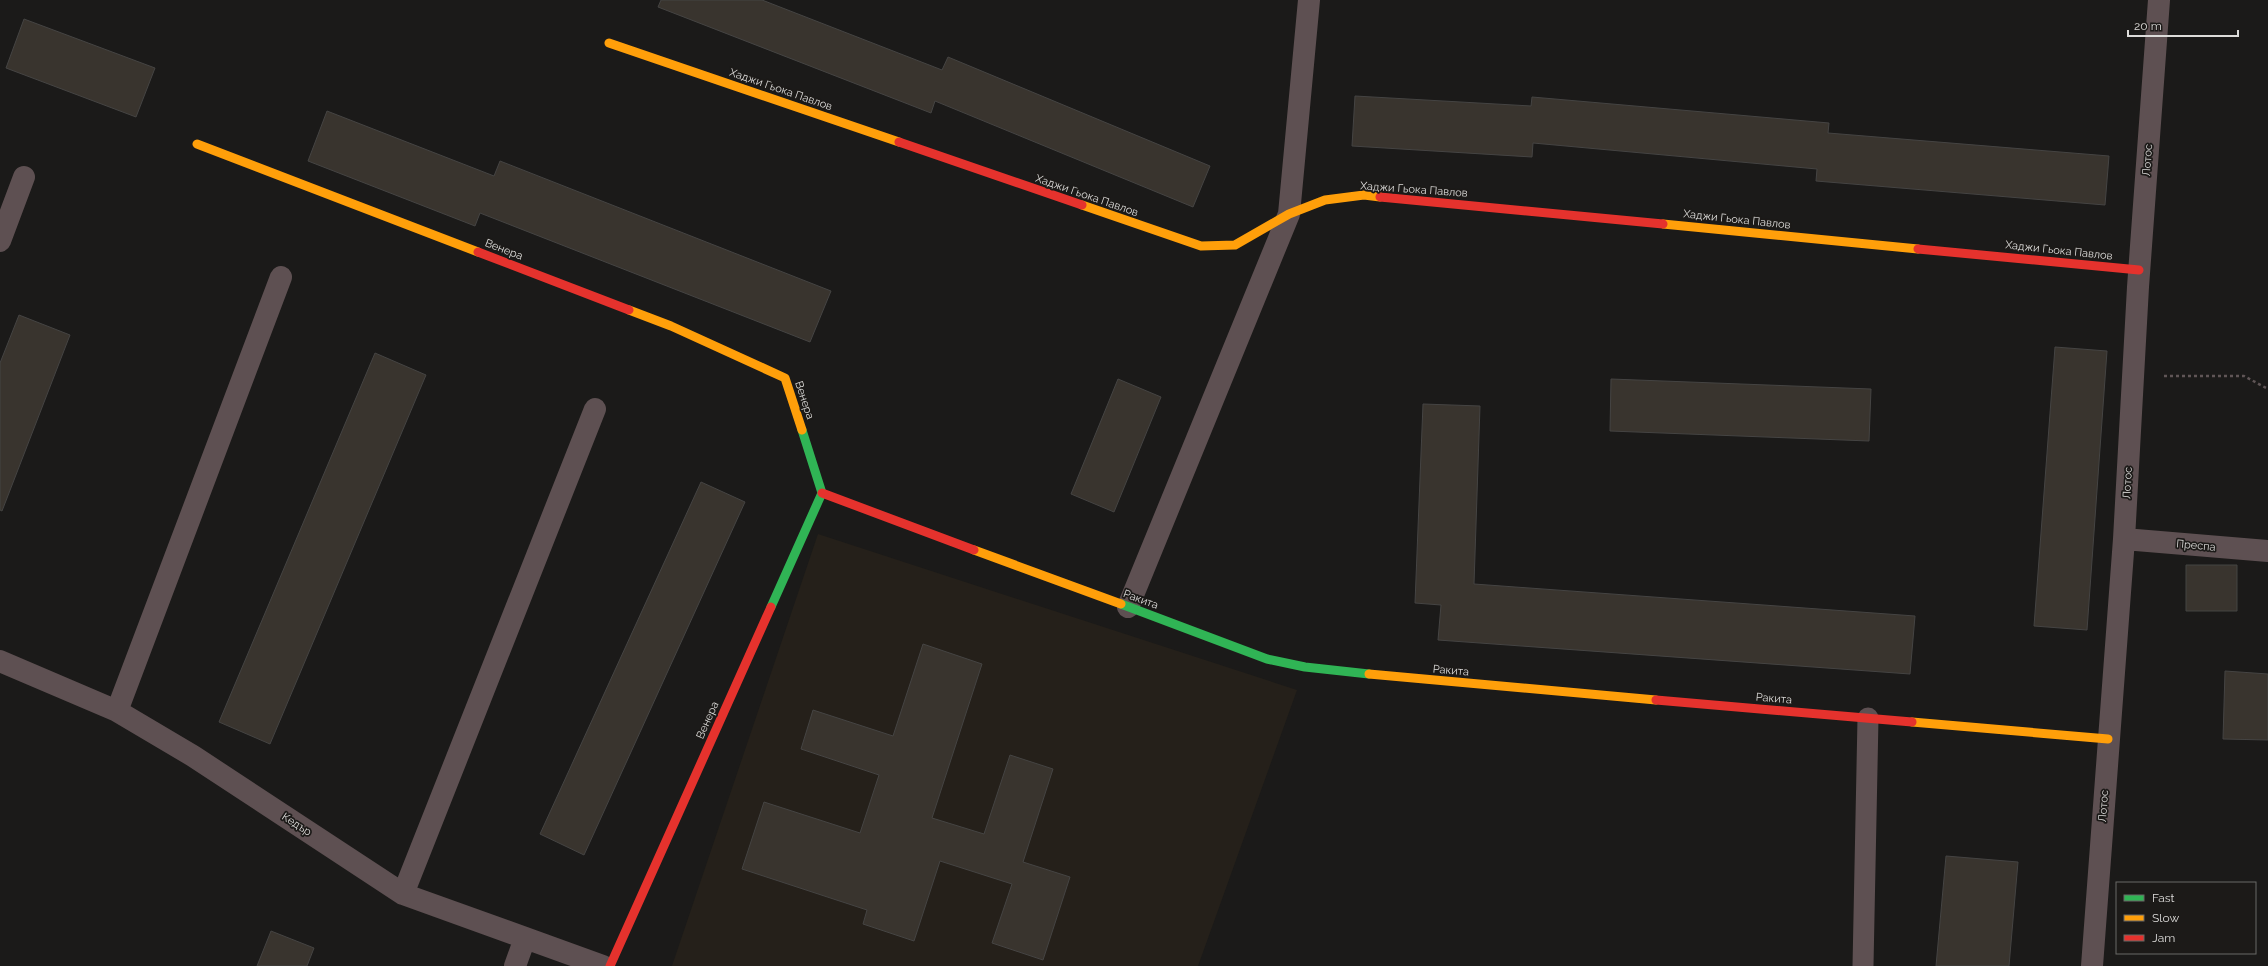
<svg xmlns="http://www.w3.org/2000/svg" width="2268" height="966" font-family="Raleway,sans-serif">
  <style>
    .built { fill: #25201a }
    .building { fill: #39342e; stroke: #454443 }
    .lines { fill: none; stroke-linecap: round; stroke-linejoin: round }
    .path { stroke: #5f5556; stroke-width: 2.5; stroke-dasharray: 3 3; stroke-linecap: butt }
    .lane { stroke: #5e5052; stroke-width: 21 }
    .street { stroke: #5e5052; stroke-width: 22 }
    .fast { stroke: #30b455; stroke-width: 9 }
    .slow { stroke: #ff9f0a; stroke-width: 9 }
    .jam { stroke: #e5322d; stroke-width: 9 }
    .labels { text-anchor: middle; stroke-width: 3.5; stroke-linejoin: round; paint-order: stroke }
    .street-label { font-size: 11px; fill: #dddcda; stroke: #1c1a18 }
  </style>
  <rect width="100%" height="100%" fill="#1b1a19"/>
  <path class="built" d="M818,534L1297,690L1198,966H672Z"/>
  <path class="building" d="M661,0H762L942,70L948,57L1210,166L1193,207L935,101L931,113L658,7Z
    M24,19L155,68L136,117L6,68Z
    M1355,96L1531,106L1532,97L1829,123L1828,133L2109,156L2105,205L1816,181L1817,169L1533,143L1532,157L1352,146Z
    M327,111L494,176L500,161L831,291L810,342L480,213L475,226L308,161Z
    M19,315L70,335L2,511L0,510V363Z
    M2055,347L2107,351L2087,630L2034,626Z
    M375,353L426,375L270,744L219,722Z
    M1118,379L1161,397L1114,512L1071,494Z
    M1611,379L1871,389L1869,441L1610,431Z
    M1423,404L1480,406L1474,584L1915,616L1910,674L1438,640L1441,605L1415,603Z
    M701,482L745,502L584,855L540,834Z
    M2186,565H2237V611H2186Z
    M923,644L982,664L932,818L984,834L1010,755L1053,769L1023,862L1070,877L1043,960L992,943L1012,884L940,861L914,941L863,924L867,910L742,869L764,802L860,833L879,775L801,749L813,710L893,736Z
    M2225,671L2268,674V740L2223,739Z
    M1946,856L2018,862L2009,966H1936Z
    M271,931L314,948L307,966H257Z"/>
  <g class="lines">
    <path class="path" d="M2164,376H2244L2268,389"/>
    <path class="lane" d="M1863,966L1868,718"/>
    <path class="street" d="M0,241L24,177
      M2124,539L2268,551
      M1128,607L1289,214L1309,0
      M0,661L117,711L193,756L403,894L603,966
      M117,711L281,277
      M403,894L595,409
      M515,966L525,938
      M2092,966L2124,539L2138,287L2159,0"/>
    <path class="fast" d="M1121,604L1267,659L1305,667L1369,674
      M771,607L822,493L802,430"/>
    <path class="slow" d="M609,43L899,142
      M197,144L478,252
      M1082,205L1201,246L1235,245L1289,214L1325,200L1364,195L1380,197
      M1663,224L1918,249
      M629,310L671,326L785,378L802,430
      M974,550L1121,604
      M1369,674L1656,700
      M1912,722L2108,739"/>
    <path class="jam" d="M899,142L1082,205
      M1380,197L1663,224
      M1918,249L2139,270
      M478,252L629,310
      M822,493L974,550
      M1656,700L1912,722
      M610,966L771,607"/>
  </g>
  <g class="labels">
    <g class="street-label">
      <text transform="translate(781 89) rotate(19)" y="4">Хаджи Гьока Павлов</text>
      <text transform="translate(2147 160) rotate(-86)" y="4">Лотос</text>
      <text transform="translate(1414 189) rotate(4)" y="4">Хаджи Гьока Павлов</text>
      <text transform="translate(1087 195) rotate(19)" y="4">Хаджи Гьока Павлов</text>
      <text transform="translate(1737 219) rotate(6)" y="4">Хаджи Гьока Павлов</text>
      <text transform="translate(504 249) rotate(21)" y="4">Венера</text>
      <text transform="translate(2059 250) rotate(6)" y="4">Хаджи Гьока Павлов</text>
      <text transform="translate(805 400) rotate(72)" y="4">Венера</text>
      <text transform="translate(2127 483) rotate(-87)" y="4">Лотос</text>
      <text transform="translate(2196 545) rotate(5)" y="4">Преспа</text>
      <text transform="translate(1141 599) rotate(20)" y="4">Ракита</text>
      <text transform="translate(1451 670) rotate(5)" y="4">Ракита</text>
      <text transform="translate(1774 698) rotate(5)" y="4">Ракита</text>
      <text transform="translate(707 720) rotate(-66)" y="4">Венера</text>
      <text transform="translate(2103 806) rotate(-86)" y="4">Лотос</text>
      <text transform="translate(297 824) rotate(33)" y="4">Кедър</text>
    </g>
  </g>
  <rect x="2116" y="882" width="140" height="72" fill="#1c1a18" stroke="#696866"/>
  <rect x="2124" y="895" width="20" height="6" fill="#30b455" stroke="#696866"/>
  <text x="2152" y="902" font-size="12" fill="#dddcda">Fast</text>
  <rect x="2124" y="915" width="20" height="6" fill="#ff9f0a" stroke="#696866"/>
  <text x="2152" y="922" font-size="12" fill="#dddcda">Slow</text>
  <rect x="2124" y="935" width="20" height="6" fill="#e5322d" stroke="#696866"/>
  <text x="2152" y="942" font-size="12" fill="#dddcda">Jam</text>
  <path d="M2128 30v6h110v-6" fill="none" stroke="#dddcda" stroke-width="2"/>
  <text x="2134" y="30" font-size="12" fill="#dddcda" stroke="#1c1a18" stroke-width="3" paint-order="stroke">20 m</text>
</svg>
